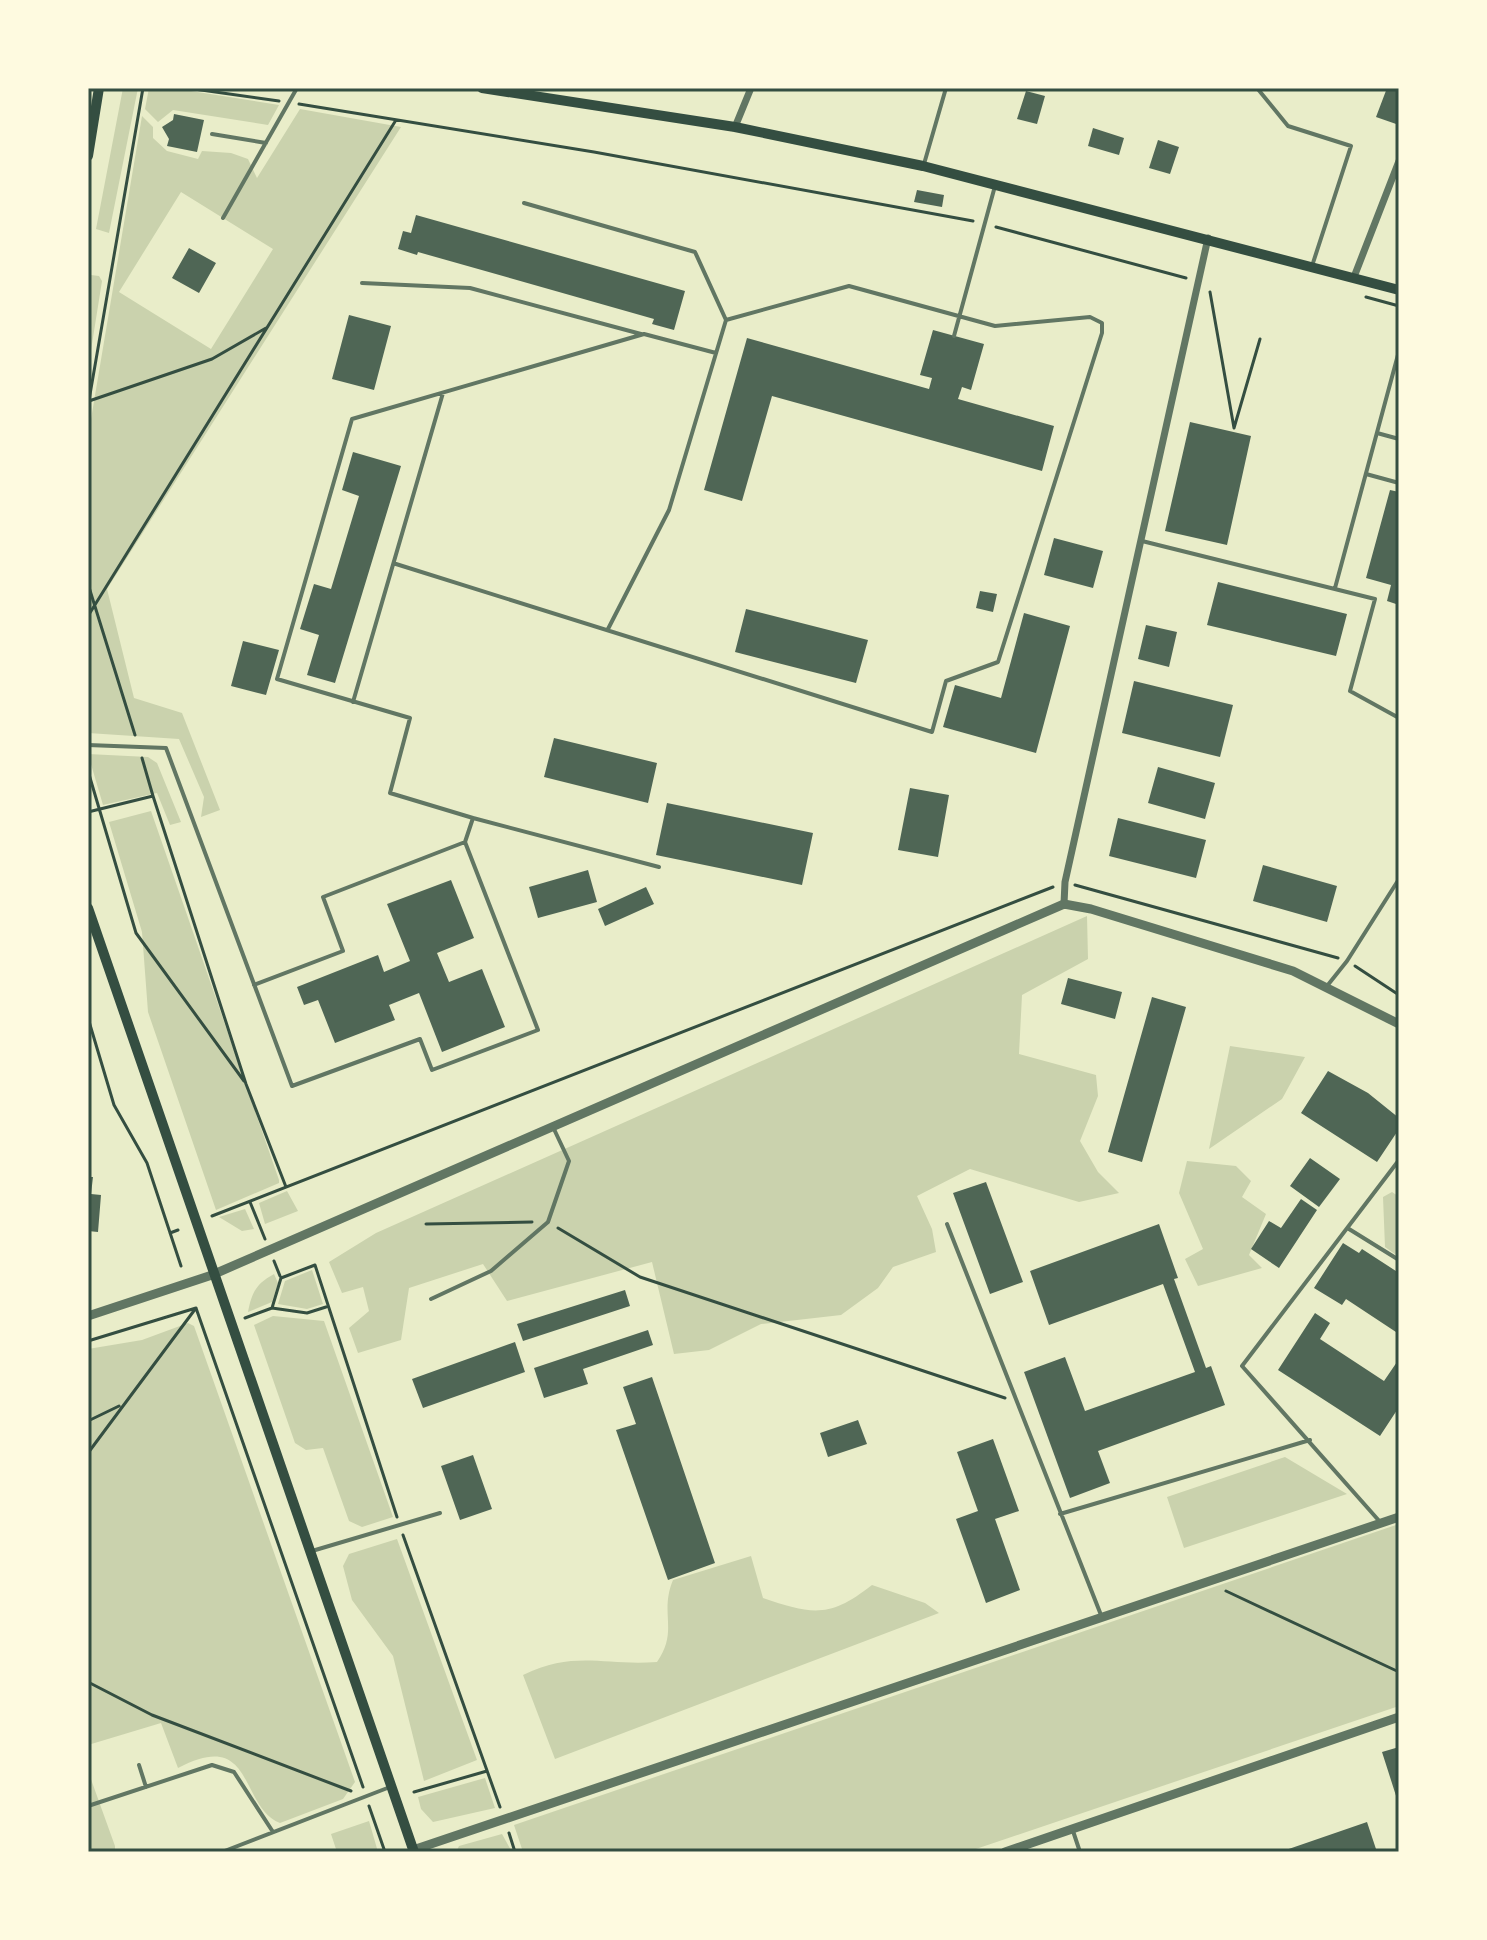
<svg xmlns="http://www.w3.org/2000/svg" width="1487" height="1940" font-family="'Nunito Sans',sans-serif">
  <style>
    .green { fill: #cad2ad; fill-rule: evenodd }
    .building { fill: #4f6655 }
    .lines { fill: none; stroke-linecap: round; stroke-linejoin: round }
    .path { stroke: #344e41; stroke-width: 3 }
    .service { stroke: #617663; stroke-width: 4 }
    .minor { stroke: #617663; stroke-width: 7 }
    .tertiary { stroke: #617663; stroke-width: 9 }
    .secondary { stroke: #344e41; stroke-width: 10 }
    .neatline { fill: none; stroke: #344e41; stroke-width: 3 }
  </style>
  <rect width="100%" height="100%" fill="#e9edc9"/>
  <path class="green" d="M123,88H138L109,233L96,229Z
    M149,88H172L279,105L268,125L173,110L158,122L145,109Z
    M300,109L401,127L107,589L134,698L182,713L220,810L201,817L204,797L179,739L88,733V437L142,116L153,127V138L167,151L198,159L202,151L231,153L248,159L257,178ZM181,192L273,249L211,349L119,292Z
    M91,275L99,276L102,281L88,369Z
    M88,754L148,757L157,763L181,822L170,825L157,793L103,805Z
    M151,811L279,1180V1183L216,1210L148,1012L142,932L109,822Z
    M1087,916L1088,959L1022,995L1019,1054L1096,1075L1098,1096L1080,1141L1098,1172L1119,1193L1079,1202L970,1169L917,1196L932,1229L936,1252L893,1267L878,1288L841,1315L761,1324L709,1350L674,1354L652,1262L507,1301L483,1264L409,1288L401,1340L358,1353L349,1328L369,1311L363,1287L342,1293L329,1262L376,1233Z
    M1230,1046L1305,1057L1282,1099L1209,1149Z
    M1187,1161L1236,1166L1251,1181L1242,1197L1266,1214L1249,1255L1262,1268L1198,1286L1185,1259L1203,1249L1179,1193Z
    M287,1191L298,1211L265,1224L259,1203Z
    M1392,1192L1398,1196L1399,1257L1385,1247L1383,1197Z
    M245,1209L254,1229L242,1231L219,1217Z
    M312,1270L323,1304L307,1309L278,1304L285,1281Z
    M274,1274L278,1283L272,1302L248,1312C252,1292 256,1284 274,1274Z
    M273,1316L324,1321L393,1517L362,1527L349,1521L323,1448L306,1450L295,1443L254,1325Z
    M188,1323L194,1326L355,1782L343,1799L280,1823C239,1807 255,1727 178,1768L161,1723L88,1745V1349L142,1340Z
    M1285,1457L1347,1494L1184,1548L1167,1497Z
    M1399,1524V1706L967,1852H523L514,1825Z
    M397,1539L477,1760L424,1781L393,1656L352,1600L343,1566L349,1554Z
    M751,1556L763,1598C813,1615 830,1618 872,1585L925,1603L939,1613L555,1759L523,1675C575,1650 603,1666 657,1662C679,1630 659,1614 673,1580Z
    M88,1771L115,1846V1852H88Z
    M485,1778L495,1808L433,1822L421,1809L418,1797Z
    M369,1821L378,1852H337L331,1834Z
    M502,1834L512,1852H456L459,1846Z"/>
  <path class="building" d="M1387,88H1399V125L1376,117Z
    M1026,91L1045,96L1037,124L1017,119Z
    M174,114L204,120L197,152L167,146L169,139L162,127L173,120Z
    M1093,128L1124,138L1119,155L1088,146Z
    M1158,140L1179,147L1170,174L1149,168Z
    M917,190L944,195L942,207L914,202Z
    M416,215L685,291L674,330L652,324L654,319L418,252L417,255L398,249L403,231L411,233Z
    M189,248L216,263L199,293L172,278Z
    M349,315L391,326L374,390L332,379Z
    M933,330L984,344L971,390L962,387L958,399L1054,426L1042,471L772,396L742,501L704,490L747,338L929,389L932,378L920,375Z
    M1190,422L1251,436L1227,545L1165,531Z
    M353,452L401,466L335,683L307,675L319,635L300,629L314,584L331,589L359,496L342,490Z
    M1390,490L1399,492V605L1387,601L1391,585L1366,578Z
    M1054,538L1103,551L1093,588L1044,575Z
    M1218,582L1347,614L1336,656L1207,625Z
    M980,591L997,594L993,612L976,608Z
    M746,609L868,640L856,683L735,652Z
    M1024,613L1070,626L1036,753L943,727L955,685L1001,698Z
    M1146,625L1177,632L1169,667L1138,659Z
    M243,641L279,650L266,695L231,686Z
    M1134,681L1233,705L1220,757L1122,733Z
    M554,738L657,763L648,803L544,777Z
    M1158,767L1215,783L1205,819L1148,803Z
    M910,788L949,795L938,857L898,850Z
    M667,803L813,833L802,885L656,855Z
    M1118,818L1206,840L1196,878L1109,856Z
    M1263,865L1337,886L1327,922L1253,901Z
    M588,870L597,902L538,918L529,887Z
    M451,880L474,938L437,953L449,982L482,969L505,1027L442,1052L419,993L389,1005L395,1020L335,1043L318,1000L304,1005L297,987L378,955L384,972L410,961L387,904Z
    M646,887L654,904L605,926L598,909Z
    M1068,978L1122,992L1115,1019L1061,1004Z
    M1152,997L1186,1007L1142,1162L1108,1152Z
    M1328,1071L1368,1093L1399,1118V1129L1377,1162L1301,1113Z
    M1310,1158L1340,1179L1319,1207L1290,1186Z
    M88,1177H93L91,1194L101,1195L98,1232L88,1231Z
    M986,1182L1023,1282L990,1294L953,1193Z
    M1301,1199L1317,1210L1279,1268L1251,1249L1269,1221L1281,1228Z
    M1159,1224L1178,1278L1174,1279L1206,1368L1211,1366L1225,1405L1098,1451L1110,1483L1070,1498L1024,1372L1065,1357L1085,1411L1195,1372L1163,1284L1049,1325L1030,1271Z
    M1343,1243L1359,1253L1362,1249L1399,1273V1334L1346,1299L1342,1305L1314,1288Z
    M625,1290L630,1306L523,1341L517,1324Z
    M1315,1313L1330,1323L1320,1339L1384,1381L1399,1359V1407L1380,1436L1278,1370Z
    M648,1330L653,1345L583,1369L588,1384L544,1398L534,1368Z
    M515,1342L525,1372L423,1408L412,1379Z
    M652,1377L715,1563L668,1580L616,1430L636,1424L623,1387Z
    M858,1420L867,1444L828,1457L820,1433Z
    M993,1439L1019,1511L995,1519L1020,1590L986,1603L956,1519L978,1511L957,1452Z
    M473,1455L492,1509L460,1520L441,1466Z
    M1399,1747V1802H1398L1382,1752Z
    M1367,1822L1376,1849L1367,1852H1280Z"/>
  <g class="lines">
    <path class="path" d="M187,88L279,101
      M299,104L594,152L973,221
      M996,227L1186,278
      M1210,292L1234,428L1260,339
      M1366,297L1399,306
      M89,401L212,359L266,328
      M88,406L143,88
      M88,584L135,735
      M88,616L396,120
      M142,758L153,796
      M88,771L136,933L244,1081
      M88,812L153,796L246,1084L286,1187
      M1075,885L1338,958
      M1355,966L1399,995
      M88,1018L114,1105L147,1163L181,1266
      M250,1202L265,1239
      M212,1216L1053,887
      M426,1224L532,1222
      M558,1228L640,1277L1005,1398
      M170,1233L178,1230
      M274,1261L280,1276
      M196,1308L363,1787
      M272,1308L281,1278L315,1265L397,1517
      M245,1318L272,1308L307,1313L326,1307
      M88,1341L196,1308
      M88,1421L119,1406
      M88,1453L196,1308
      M403,1535L500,1807
      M1226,1591L1399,1672
      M88,1682L152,1715L351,1791
      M414,1792L487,1771
      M369,1806L385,1852
      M509,1833L515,1852"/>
    <path class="service" d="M1257,88L1288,126L1351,146L1312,266
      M212,134L266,143
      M924,164L946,88
      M524,203L695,252L726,320
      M223,218L297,88
      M362,283L470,288L641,334
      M954,336L995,186
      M1377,433L1399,439
      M1366,474L1399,483
      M1142,541L1375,599L1350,691L1399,718
      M396,564L932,732L946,681L998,662L1102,333V323L1090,317L995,326L849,286L726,320L669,510L608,629
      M1335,588L1399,351
      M353,702L443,393
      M88,745L166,748L292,1086L420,1039L432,1070L538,1030L465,842L473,818L390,793L410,718L277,679L352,419L644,334L716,353
      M473,818L659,867
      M254,985L343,951L323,897L465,842
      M1327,986L1347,961L1399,879
      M947,1224L1101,1615
      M1349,1229L1399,1260
      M431,1299L491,1271L548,1222L569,1161L553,1127
      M1060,1514L1310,1440
      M1381,1523L1242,1366L1399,1160
      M312,1551L440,1513
      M139,1765L146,1787
      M88,1806L212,1765L234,1772L273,1832
      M1073,1831L1080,1852
      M222,1852L390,1787"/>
    <path class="minor" d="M735,127L751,88
      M1354,277L1399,161
      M1064,904L1065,882L1208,238"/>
    <path class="tertiary" d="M88,1316L212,1275L1064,904L1091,909L1293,971L1399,1024
      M413,1850L1399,1517
      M1005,1852L1399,1717"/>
    <path class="secondary" d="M482,88L735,127L923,166L1399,290
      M88,156L99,88
      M88,908L414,1852"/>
  </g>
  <rect width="1487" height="1940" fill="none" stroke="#fefae0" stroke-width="180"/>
  <rect x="90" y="90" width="1307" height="1760" class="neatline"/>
</svg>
